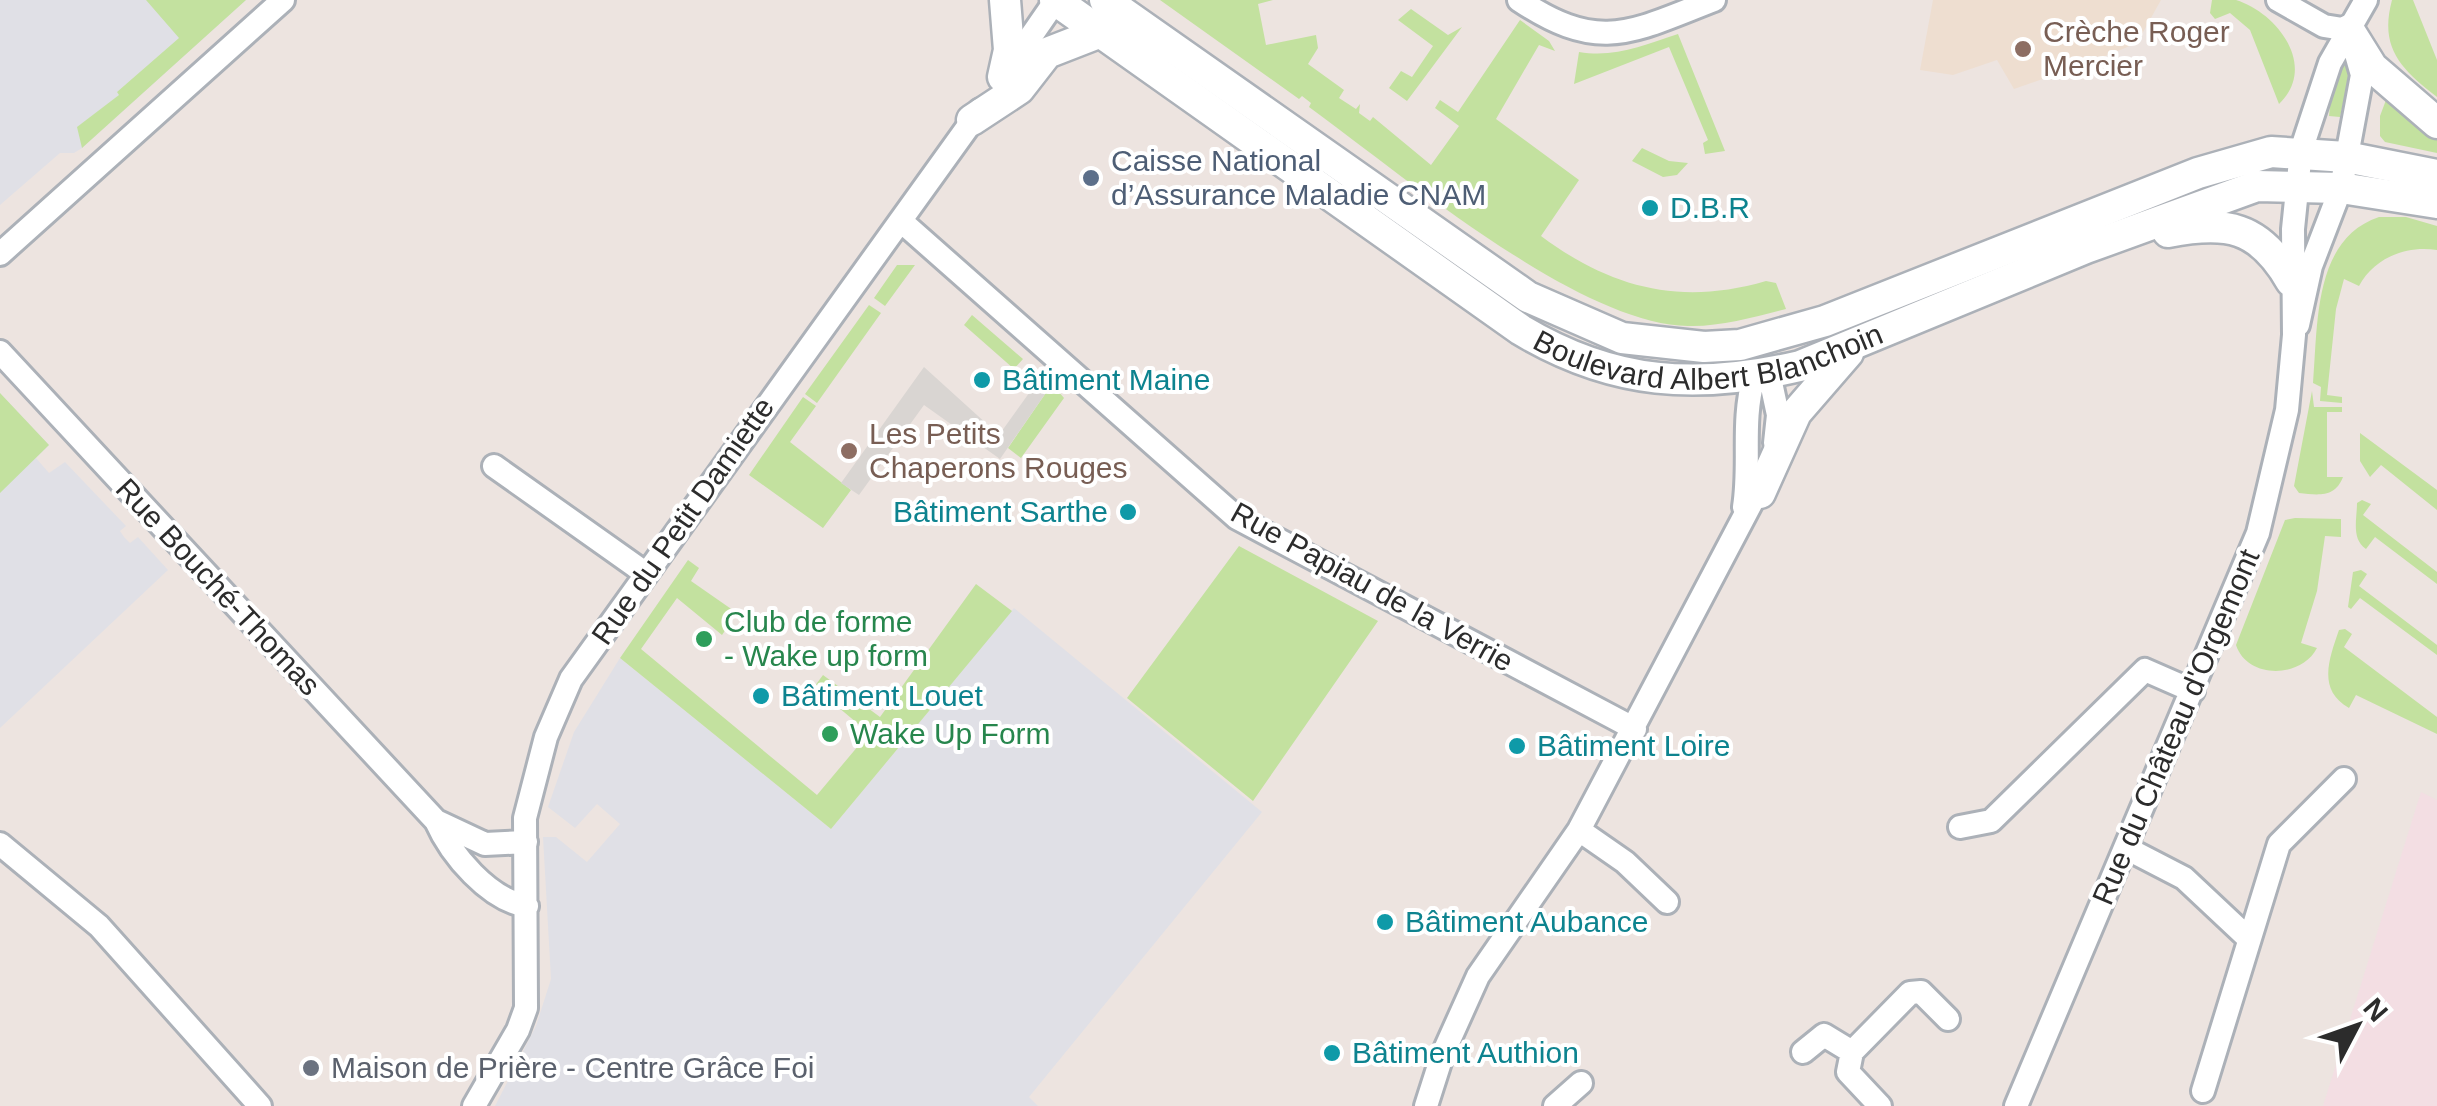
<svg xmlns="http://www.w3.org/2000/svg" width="2437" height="1106" font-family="Arial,sans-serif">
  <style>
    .industrial { fill: #e0e0e6 }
    .education { fill: #eeded0 }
    .medical { fill: #f3dee3 }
    .green { fill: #c3e19f }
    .plaza { fill: #d9d5d2 }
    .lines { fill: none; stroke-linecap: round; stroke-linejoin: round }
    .street-casing { stroke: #acb1b8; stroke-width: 28 }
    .secondary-casing { stroke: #acb1b8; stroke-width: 35 }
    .street { stroke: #fff; stroke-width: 22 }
    .secondary { stroke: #fff; stroke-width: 30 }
    .education-dot { fill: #8d6e63; stroke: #fff; stroke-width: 4 }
    .service-dot { fill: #5c6f8a; stroke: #fff; stroke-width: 4 }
    .culture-dot { fill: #0f9aa8; stroke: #fff; stroke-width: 4 }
    .leisure-dot { fill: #2e9e5b; stroke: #fff; stroke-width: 4 }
    .worship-dot { fill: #6b7280; stroke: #fff; stroke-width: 4 }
    .labels { text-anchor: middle; stroke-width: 8; stroke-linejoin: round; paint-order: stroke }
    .education-label { font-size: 30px; fill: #785e54; stroke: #fff; text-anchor: start }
    .service-label { font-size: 30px; fill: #4e5e75; stroke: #fff; text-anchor: start }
    .culture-label { font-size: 30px; fill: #0d838f; stroke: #fff; text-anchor: start }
    .street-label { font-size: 30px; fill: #2c2c2c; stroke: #fff }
    .leisure-label { font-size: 30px; fill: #27864d; stroke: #fff; text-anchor: start }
    .worship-label { font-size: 30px; fill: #5b616d; stroke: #fff; text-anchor: start }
  </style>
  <rect width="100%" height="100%" fill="#ede4e0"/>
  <path class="industrial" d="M0,0H246L82,148L74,153H60L0,205Z
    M0,393L49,445L36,458L49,473L65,462L126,526L120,531L124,537L130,543L138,537L168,570L0,728Z
    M1014,608L1262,812L1029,1097L1038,1106H495L536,1026L551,979L543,837H556L587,862L620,824L597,804L575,828L548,807L574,732L620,658L831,829Z"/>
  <path class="education" d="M1933,0H2161L2137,43L2103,57L2091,56L2080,66L2014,89L1997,60L1953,75L1920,70Z"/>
  <path class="medical" d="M2421,792L2437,800V1106H2323Z"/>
  <path class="green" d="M146,0H246L82,148L77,127L119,95L117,92L179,38Z
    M1160,0H1273L1258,4L1266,45L1316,35L1318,48L1308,64L1344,90L1339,98L1356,109L1360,104L1359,113L1370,121L1373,117L1431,165L1459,126L1435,108L1440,100L1458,112L1520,20L1549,41L1555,51L1539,45L1496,119L1579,180L1541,236C1611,288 1680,306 1766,281L1776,283L1786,309C1755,317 1720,327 1688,326C1578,324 1400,173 1309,107L1311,103L1302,96L1299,99Z
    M2212,0C2218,0 2229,0 2236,0C2278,13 2318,67 2279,104L2250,30L2230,13L2215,19L2210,13Z
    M2392,0H2413L2437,60V97C2401,69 2379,48 2392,0Z
    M1411,9L1448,35L1462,27L1407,101L1389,88L1401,71L1412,77L1433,46L1398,20Z
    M1678,34L1725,151L1705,154L1703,143L1708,140L1669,47L1574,84L1579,52C1616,58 1643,45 1678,34Z
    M2344,59L2351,69L2340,117L2329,116L2333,76Z
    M2389,92L2437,129V153L2385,142L2380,136V116Z
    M1642,148L1669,161L1688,163L1677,175L1663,177L1632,161Z
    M2379,217H2406L2437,226V250C2406,245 2374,258 2359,286L2344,279L2336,309L2327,395L2342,397V403L2320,401L2321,387L2313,383C2318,325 2313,239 2379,217Z
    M897,265H915L885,306L874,298Z
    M869,305L881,313L817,403L805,394Z
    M972,315L1023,359L1014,369L964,325Z
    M1052,384L1064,398L1021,458L1008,448Z
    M2312,391L2314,407H2342V412H2327V477H2343C2335,498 2318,495 2299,493L2294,486Z
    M0,393L49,445L0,493Z
    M803,397L816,406L790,442L851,490L823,528L749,475Z
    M2360,433L2437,490V510L2381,465L2370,477L2360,461Z
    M2362,500L2371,504L2363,515L2437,572V584L2375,537L2366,549C2351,539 2357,519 2357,503Z
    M2295,518L2341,519V537L2325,536L2317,591L2301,643L2317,648C2301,679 2247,679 2236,645L2285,520Z
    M1239,546L1378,621L1253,801L1127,698Z
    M688,560L699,568L691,581L737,613L722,635L677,598L641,649L817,795L869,733L814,687L823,675L880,717L976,584L1012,611L831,829L620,658Z
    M2361,570L2367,574L2359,586L2437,645V655L2360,598L2351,609L2348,607L2353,572Z
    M2345,629L2352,634L2344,647L2437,717V734L2356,695L2349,708C2317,690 2329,659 2339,630Z"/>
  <path class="plaza" d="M924,367L999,435L1042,375L1052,384L1000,459L924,405L859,495L841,483Z"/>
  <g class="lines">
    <g class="street-casing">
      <path id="street" d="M1519,0C1600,54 1631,32 1714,0
        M2278,0L2324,26L2349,30
        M1007,71L1056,0
        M901,221L1237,518L1635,729
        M0,254L283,0
        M2298,325L2311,266L2341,188L2362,75L2354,47
        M0,352L436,821L485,844L526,842
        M1769,373L1778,415L1775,443
        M494,466L645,573
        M1744,507C1751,463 1741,422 1754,377
        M436,821C451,855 489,900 527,906
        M1960,827L1991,821L2145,670L2193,691
        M1579,830L1625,862L1667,902
        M0,844L99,926L260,1106
        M2126,848L2184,878L2249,939
        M1803,1052L1824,1035L1852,1052L1910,993L1921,992L1948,1019
        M1852,1052L1848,1072L1880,1106
        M2203,1091L2279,844L2344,779
        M474,1106L518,1030L526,1008L525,818L546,737L571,679L980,110
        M1426,1106L1442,1056L1478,976L1579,830L1764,479
        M1555,1106L1581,1083
        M2016,1106L2258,533L2287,410L2294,335L2293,229L2301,151L2330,63L2366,0"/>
    </g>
    <g class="secondary-casing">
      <g id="secondary">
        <path id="s1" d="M1055,0L1521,330C1613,385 1697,390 1800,366L2086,248L2257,186L2341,188L2437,203"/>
        <path d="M1105,0L1528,297L1622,338L1704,347L1740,345L1825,321L2198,173L2271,152L2346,157L2437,175"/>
        <path d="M2349,30L2372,67L2437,123"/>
        <path d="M1003,77L1009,50L1005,0"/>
        <path d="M972,120L1019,89L1047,53L1101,32"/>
        <path d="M2168,232C2226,221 2259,225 2291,281"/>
        <path d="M1760,493L1796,413L1848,353"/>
      </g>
    </g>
    <use href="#street" class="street"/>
    <use href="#secondary" class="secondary"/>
  </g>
  <g class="education-dot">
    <circle cx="2023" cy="49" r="10"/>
    <circle cx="849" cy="451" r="10"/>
  </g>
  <circle class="service-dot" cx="1091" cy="178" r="10"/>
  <g class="culture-dot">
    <circle cx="1650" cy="208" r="10"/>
    <circle cx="982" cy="380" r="10"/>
    <circle cx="1128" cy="512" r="10"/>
    <circle cx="761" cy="696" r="10"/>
    <circle cx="1517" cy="746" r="10"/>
    <circle cx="1385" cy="922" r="10"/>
    <circle cx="1332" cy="1053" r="10"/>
  </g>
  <g class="leisure-dot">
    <circle cx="704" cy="639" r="10"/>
    <circle cx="830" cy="734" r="10"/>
  </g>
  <circle class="worship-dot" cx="311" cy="1068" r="10"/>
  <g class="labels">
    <g class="education-label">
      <text x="2043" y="42">Crèche Roger<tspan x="2043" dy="34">Mercier</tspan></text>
      <text x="869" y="444">Les Petits<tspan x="869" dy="34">Chaperons Rouges</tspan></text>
    </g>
    <g class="service-label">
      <text x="1111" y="171">Caisse National<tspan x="1111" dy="34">d’Assurance Maladie CNAM</tspan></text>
    </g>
    <g class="culture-label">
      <text x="1670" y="218">D.B.R</text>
      <text x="1002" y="390">Bâtiment Maine</text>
      <text x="1108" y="522" text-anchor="end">Bâtiment Sarthe</text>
      <text x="781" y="706">Bâtiment Louet</text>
      <text x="1537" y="756">Bâtiment Loire</text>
      <text x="1405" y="932">Bâtiment Aubance</text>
      <text x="1352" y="1063">Bâtiment Authion</text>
    </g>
    <g class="street-label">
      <text dy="10" stroke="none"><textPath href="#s1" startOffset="768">Boulevard Albert Blanchoin</textPath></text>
      <text transform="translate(683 521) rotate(-55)" y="10">Rue du Petit Damiette</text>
      <text transform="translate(218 587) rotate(47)" y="10">Rue Bouché-Thomas</text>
      <text transform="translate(1372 587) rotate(29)" y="10">Rue Papiau de la Verrie</text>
      <text transform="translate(2176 727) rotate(-67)" y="10">Rue du Château d'Orgemont</text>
    </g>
    <g class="leisure-label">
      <text x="724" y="632">Club de forme<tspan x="724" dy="34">- Wake up form</tspan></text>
      <text x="850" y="744">Wake Up Form</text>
    </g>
    <g class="worship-label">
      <text x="331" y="1078">Maison de Prière - Centre Grâce Foi</text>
    </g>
  </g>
  <g transform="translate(2357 1026) rotate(49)" stroke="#ffffff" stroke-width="8" paint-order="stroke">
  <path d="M0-8L18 38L0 25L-18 38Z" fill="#2c2c2c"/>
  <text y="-15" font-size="28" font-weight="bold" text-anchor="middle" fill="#2c2c2c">N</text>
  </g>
</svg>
